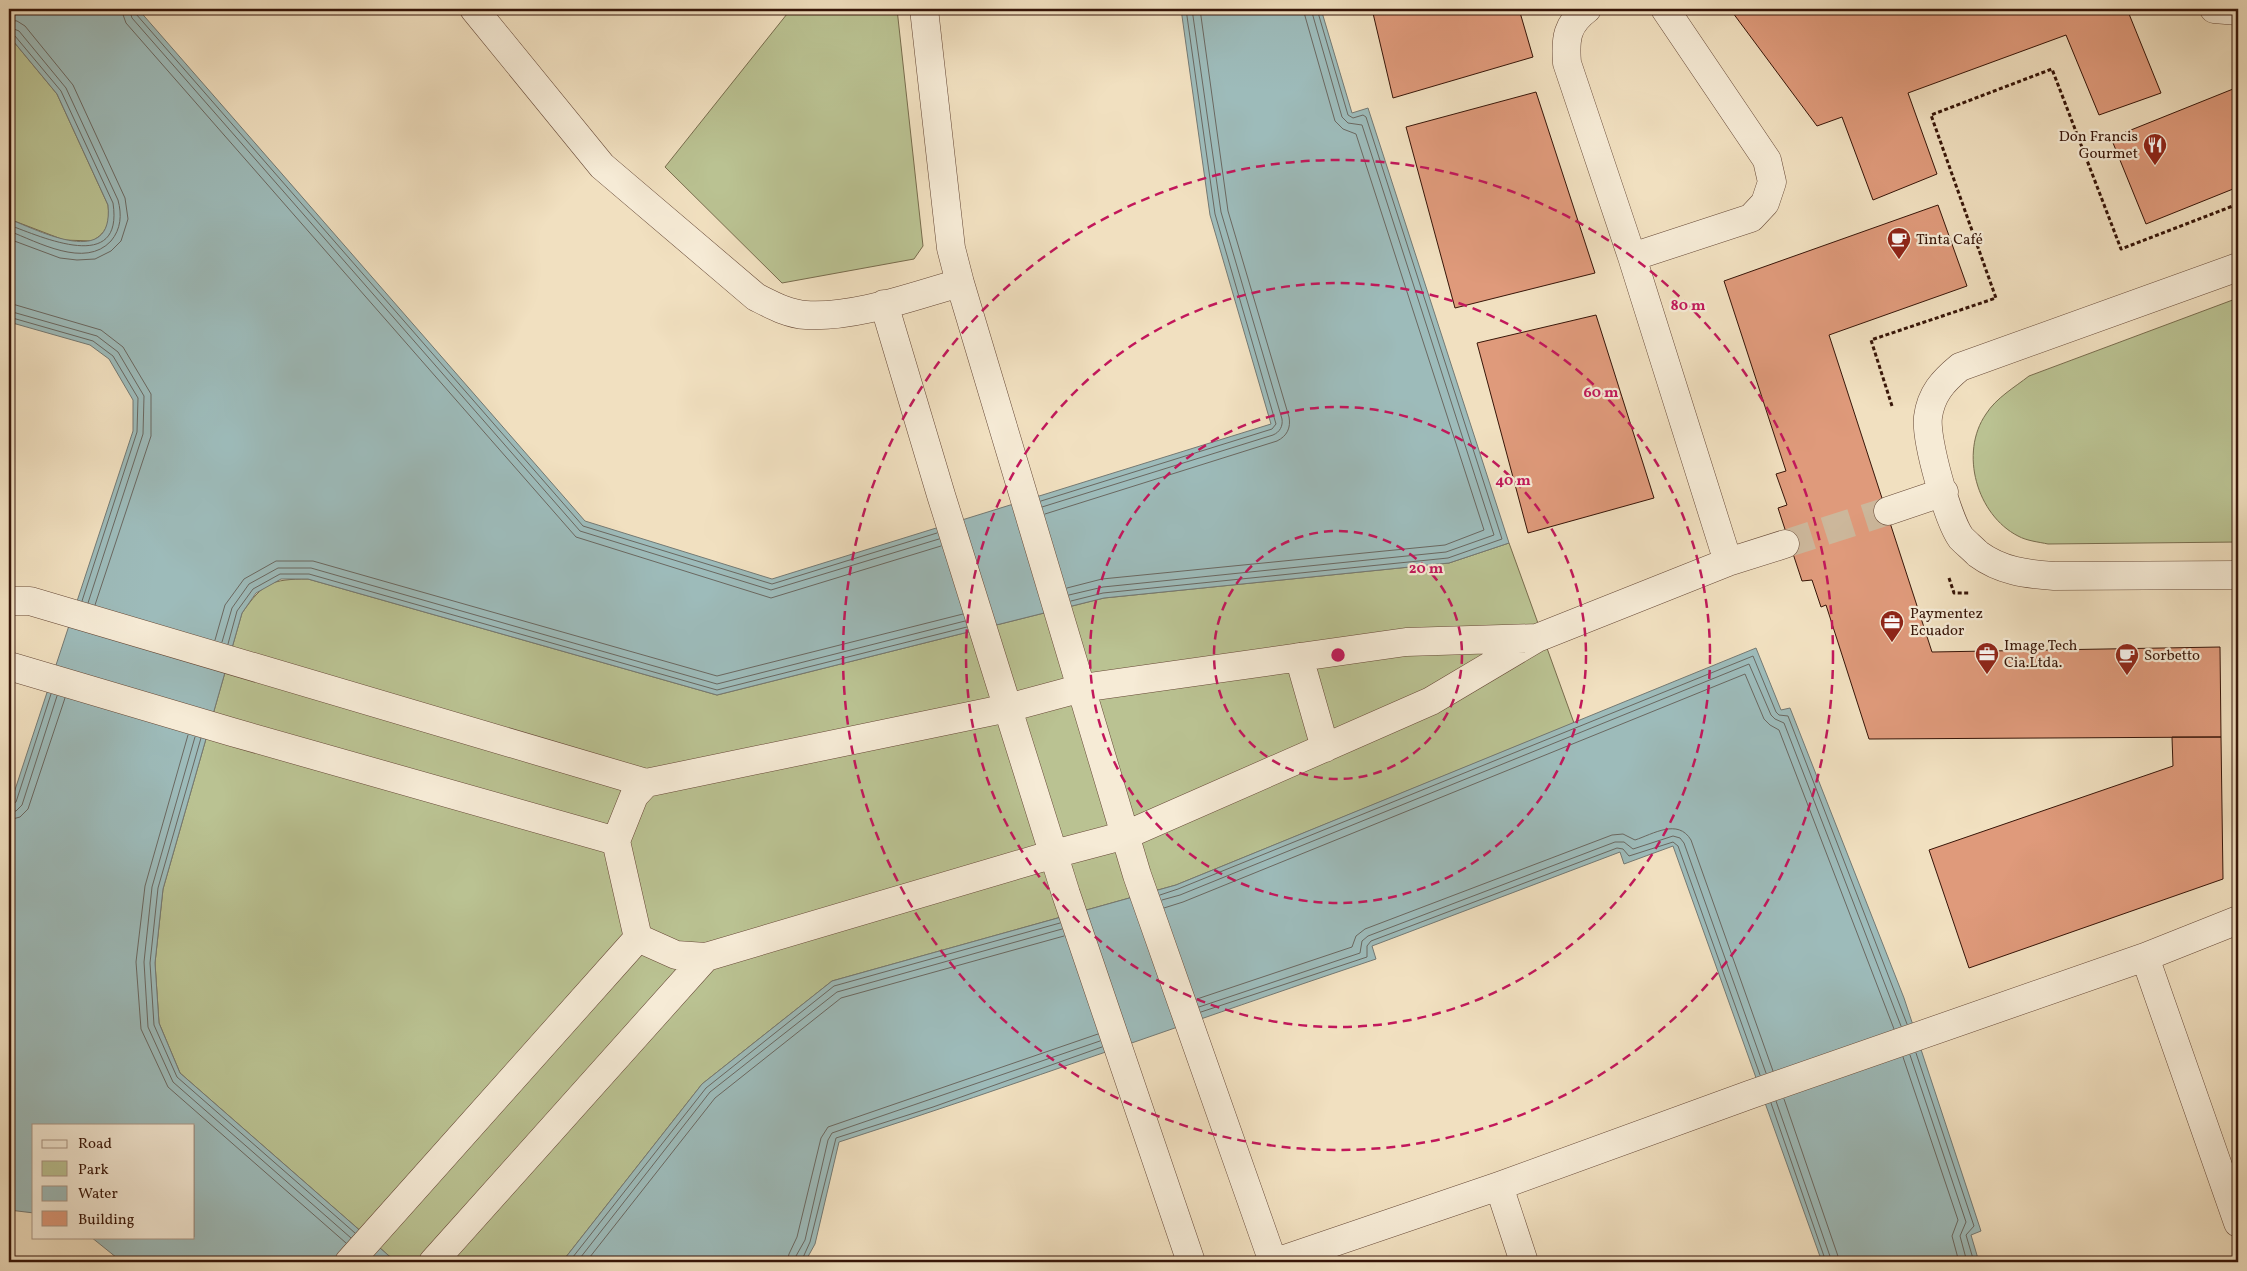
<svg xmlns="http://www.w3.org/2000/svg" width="2247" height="1271" font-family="Vollkorn,serif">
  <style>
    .green { fill: #bac292; stroke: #786c4d }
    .water { fill: #9dbbba; stroke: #747973 }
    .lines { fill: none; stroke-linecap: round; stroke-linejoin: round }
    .shore { stroke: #6a6861; stroke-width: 1 }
    .building { fill: #df9a7b; stroke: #371508 }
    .minor-tunnel { stroke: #ccb79b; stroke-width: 28; stroke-dasharray: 28 14; stroke-linecap: butt }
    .minor-casing { stroke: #664836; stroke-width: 29 }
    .path { stroke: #371508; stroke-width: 3; stroke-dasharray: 4 2.5; stroke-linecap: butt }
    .minor { stroke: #f6ebd6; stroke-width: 28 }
    .ring { fill: none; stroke: #c2185b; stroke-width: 2.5; stroke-dasharray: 9 6 }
    .labels { text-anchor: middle; stroke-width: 4.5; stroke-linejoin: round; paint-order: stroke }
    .poi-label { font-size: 15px; fill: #371508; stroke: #f6ebd6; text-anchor: start }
    .centre { fill: #c2185b; stroke: #f6ebd6; stroke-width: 2.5 }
    .ring-label { font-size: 15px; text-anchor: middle; font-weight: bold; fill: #c2185b; stroke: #f6ebd6; stroke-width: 4.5; stroke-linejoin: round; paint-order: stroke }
  </style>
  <rect width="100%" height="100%" fill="#f1e0c0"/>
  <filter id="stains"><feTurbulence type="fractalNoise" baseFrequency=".004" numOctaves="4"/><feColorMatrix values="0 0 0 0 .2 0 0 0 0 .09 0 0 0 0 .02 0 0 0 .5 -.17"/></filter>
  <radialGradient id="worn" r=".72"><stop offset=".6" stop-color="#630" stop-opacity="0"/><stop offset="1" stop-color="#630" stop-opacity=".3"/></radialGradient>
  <path class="green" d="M791,9H897L923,246L914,259L782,283L665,167Z
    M9,36L57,94L108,205C110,222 108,232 92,241L64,240L9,219Z
    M2238,298V542L2048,544C2039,542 2027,541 2018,536C1977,515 1959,453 1986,414C1996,398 2015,387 2029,376Z
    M1509,543L1574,723L1176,885L832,981L702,1084L562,1262H396L180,1073L159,1023L155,963L163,889L242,613C263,583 271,579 308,579L717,695L1104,598L1449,563Z"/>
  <path class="water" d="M9,9H138L585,521L772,579L1271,424L1210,215L1181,9H1321L1352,113L1368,108L1509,543L1449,563L1104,598L717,695L308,579H281L256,593L242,613L163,889L155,963L159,1023L180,1073L396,1262H122L91,1237H194V1125H34V1213L9,1210V808L133,431V400L109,359L90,345L9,322V219C40,231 114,270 108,205L57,94L9,36Z
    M1756,648L1781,710L1790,708L1904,998L1981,1231L1971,1235L1979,1262H1822L1673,846L1624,864L1620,852L1372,946L1376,959C1197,1019 1019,1084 839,1142L815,1244L805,1262H562L702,1084L832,981L1176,885Z"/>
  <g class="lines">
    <path class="shore" d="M121,9L126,23L576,537L771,598L941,546
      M129,9L132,18L580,531L771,590L939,539
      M135,9L136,14L583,526L772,584L937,533
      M9,20L17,21L25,26L73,85L125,198L128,219L121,241L111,251L95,259L77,260L60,258L9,239
      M9,27L19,31L66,88L118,200C122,215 121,229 111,241C85,269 38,242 9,231
      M9,34L15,36L61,91L113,203C124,275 42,237 9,225
      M9,303L101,330L123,347L151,394V436L95,605
      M9,311L97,336L118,352L144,396L143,434L88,603
      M9,317L93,341L113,356L138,398L137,432L82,601
      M1041,501L1272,429L1276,424L1215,214L1186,9
      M1042,507L1273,435C1280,432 1283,426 1282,419L1221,212L1192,9
      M1045,514L1277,441C1287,436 1291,428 1289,417L1228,211L1200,9
      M1067,588L1102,579L1445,545L1484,530L1356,134L1343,129L1335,121L1303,9
      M1069,595L1103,587L1446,552L1494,535L1362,125L1348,123L1342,117L1311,9
      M1071,601L1103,593L1448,558L1502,539L1366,117L1363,115L1353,118L1348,115L1317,9
      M215,640L225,605L244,579L276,561H313L717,676L963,614
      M222,642L232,608L249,584L278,568H311L717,684L965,621
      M228,644L237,611L253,589L280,574H309L717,690L967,627
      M188,735L145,886L136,962L141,1029L168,1087L346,1243
      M195,737L152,887L144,962L148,1027L173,1082L351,1238
      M201,738L158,888L150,963L154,1025L177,1077L355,1233
      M9,806L16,802L51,694
      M9,812L16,811L22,805L57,696
      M9,820L20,817L28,809L65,698
      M1160,895L1178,889L1753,656L1776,712L1779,715L1788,716L1907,1024
      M1162,900L1180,895L1749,664L1771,715L1775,719L1784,723L1901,1026
      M1164,908L1183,902L1745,674L1764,719L1770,725L1779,730L1894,1029
      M1197,999L1352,947L1356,936L1365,929L1612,835L1623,834L1635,840C1653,834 1678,818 1691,840L1773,1071
      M1199,1007L1360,953L1362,941L1368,936L1615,842H1624L1633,849L1673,836L1680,838L1684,843L1766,1073
      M1201,1012L1367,957V946L1371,941L1617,848L1623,849L1629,856L1673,842L1678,846L1760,1075
      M1916,1053L1974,1226L1966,1235L1974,1262
      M1910,1055L1966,1222L1960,1236L1967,1262
      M1903,1057L1958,1220L1952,1236L1959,1262
      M1784,1099L1840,1262
      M1776,1101L1832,1262
      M1771,1103L1826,1262
      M569,1262L706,1088L834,986L1060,923
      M577,1262L710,1092L837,992L1062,929
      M586,1262L715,1098L841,998L1064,936
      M787,1262L789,1254L797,1237L821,1138L828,1127L1098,1034
      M795,1262L796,1256L805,1240L828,1140L832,1133L1100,1041
      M801,1262L810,1242L836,1138L933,1107L1102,1047"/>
  </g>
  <path class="building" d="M1372,9H1519L1533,57L1393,98Z
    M1730,9H2127L2161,93L2099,115L2066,35L1908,93L1937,174L1873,200L1842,117L1817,126Z
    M2238,87V187L2146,224L2111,138Z
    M1536,92L1595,273L1455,308L1406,127Z
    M1938,205L1967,286L1829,335L1932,652L2220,647L2221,737L1869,739L1826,605L1821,607L1812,580L1802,581L1778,508L1787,505L1776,474L1786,471L1724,281Z
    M1596,315L1654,498L1528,533L1477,343Z
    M2172,737H2221L2223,879L1969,968L1929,850L2173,766Z"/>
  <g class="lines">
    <path class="minor-tunnel" d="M1785,544L1888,511"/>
    <g class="minor-casing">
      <path id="minor" d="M474,9L602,166L756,297C772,305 788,314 806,315C856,318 913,296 960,283
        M924,9L951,248L960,283L1137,875L1273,1262
        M1587,9C1567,24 1565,38 1567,63L1632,257L1728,562
        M2214,9L2238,11
        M1632,257L1751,218L1765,203L1772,182L1767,160L1665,9
        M2238,267L1960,367C1943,381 1931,394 1928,417C1925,439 1948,520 1961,538C1966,543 1973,549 1978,554C2001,571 2026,574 2054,576L2238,575
        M884,304L941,495L1066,894L1191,1262
        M1888,511L1944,492
        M9,601H30L646,783L1008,708L1082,688L1406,642L1537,638
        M1299,657L1325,748
        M9,666L232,732L616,841
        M638,938L676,955L706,957L1054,854L1126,835L1431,701L1537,638L1728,562L1785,544
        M638,938L616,841L634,796L646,783
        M2145,957L2238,1223
        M1499,1186L1524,1262
        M349,1262L638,938
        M433,1262L706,957
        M1276,1262L1499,1186L1749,1095L2145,957L2238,920"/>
    </g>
    <path class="path" d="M1892,406L1871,340L1996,298L1931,115L2052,69L2121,249L2238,204
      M1949,578L1954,593H1969"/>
    <use href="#minor" class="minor"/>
  </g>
  <g class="ring">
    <circle cx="1338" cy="655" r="124"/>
    <circle cx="1338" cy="655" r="248"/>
    <circle cx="1338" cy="655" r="372"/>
    <circle cx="1338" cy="655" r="495"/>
  </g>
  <defs>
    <g id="restaurant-pin" transform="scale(1.25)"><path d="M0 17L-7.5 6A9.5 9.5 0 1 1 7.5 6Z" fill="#8f2418" stroke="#f6ebd6"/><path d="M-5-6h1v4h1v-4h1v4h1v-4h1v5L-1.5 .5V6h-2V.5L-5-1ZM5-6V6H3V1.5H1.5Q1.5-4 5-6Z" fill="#fff"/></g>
    <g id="cafe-pin" transform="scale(1.25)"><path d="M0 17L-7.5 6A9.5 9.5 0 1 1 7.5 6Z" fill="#8f2418" stroke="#f6ebd6"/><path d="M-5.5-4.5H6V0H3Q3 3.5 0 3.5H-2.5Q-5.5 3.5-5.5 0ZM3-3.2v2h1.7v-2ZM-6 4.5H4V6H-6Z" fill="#fff"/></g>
    <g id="office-pin" transform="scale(1.25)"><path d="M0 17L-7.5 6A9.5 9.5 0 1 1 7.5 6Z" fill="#8f2418" stroke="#f6ebd6"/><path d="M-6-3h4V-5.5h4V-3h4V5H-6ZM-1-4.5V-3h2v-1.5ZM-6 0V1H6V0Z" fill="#fff"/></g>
  </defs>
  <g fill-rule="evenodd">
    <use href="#restaurant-pin" x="2155" y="145"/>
    <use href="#cafe-pin" x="1899" y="239"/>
    <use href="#office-pin" x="1892" y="622"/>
    <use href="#office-pin" x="1987" y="654"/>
    <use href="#cafe-pin" x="2127" y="655"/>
  </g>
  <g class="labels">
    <g class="poi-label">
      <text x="2138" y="141" text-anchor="end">Don Francis<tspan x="2138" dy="17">Gourmet</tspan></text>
      <text x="1916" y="244">Tinta Café</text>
      <text x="1910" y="618">Paymentez<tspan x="1910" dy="17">Ecuador</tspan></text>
      <text x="2004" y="650">Image Tech<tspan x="2004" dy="17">Cia.Ltda.</tspan></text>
      <text x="2144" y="660">Sorbetto</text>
    </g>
  </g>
  <circle cx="1338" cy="655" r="8" class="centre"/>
  <g class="ring-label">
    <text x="1688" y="310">80 m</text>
    <text x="1601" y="397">60 m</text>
    <text x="1513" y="485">40 m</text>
    <text x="1426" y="573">20 m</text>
  </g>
  <rect width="2247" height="1271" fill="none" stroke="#f1e0c0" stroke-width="30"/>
  <rect x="10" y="10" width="2227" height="1251" fill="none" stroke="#371508" stroke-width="2.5"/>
  <rect x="15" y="15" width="2217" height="1241" fill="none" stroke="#371508"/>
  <rect x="32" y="1124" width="162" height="115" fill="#f6ebd6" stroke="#aa9584"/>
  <rect x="42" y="1140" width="25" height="8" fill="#f6ebd6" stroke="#aa9584"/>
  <text x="78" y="1148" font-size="15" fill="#371508">Road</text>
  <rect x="42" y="1161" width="25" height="15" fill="#bac292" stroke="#aa9584"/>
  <text x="78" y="1174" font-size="15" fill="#371508">Park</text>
  <rect x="42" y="1186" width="25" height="15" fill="#9dbbba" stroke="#aa9584"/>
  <text x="78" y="1198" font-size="15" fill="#371508">Water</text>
  <rect x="42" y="1211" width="25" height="15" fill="#df9a7b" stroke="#aa9584"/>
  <text x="78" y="1224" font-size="15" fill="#371508">Building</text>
  <rect width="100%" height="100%" filter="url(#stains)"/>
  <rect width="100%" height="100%" fill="url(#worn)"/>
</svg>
